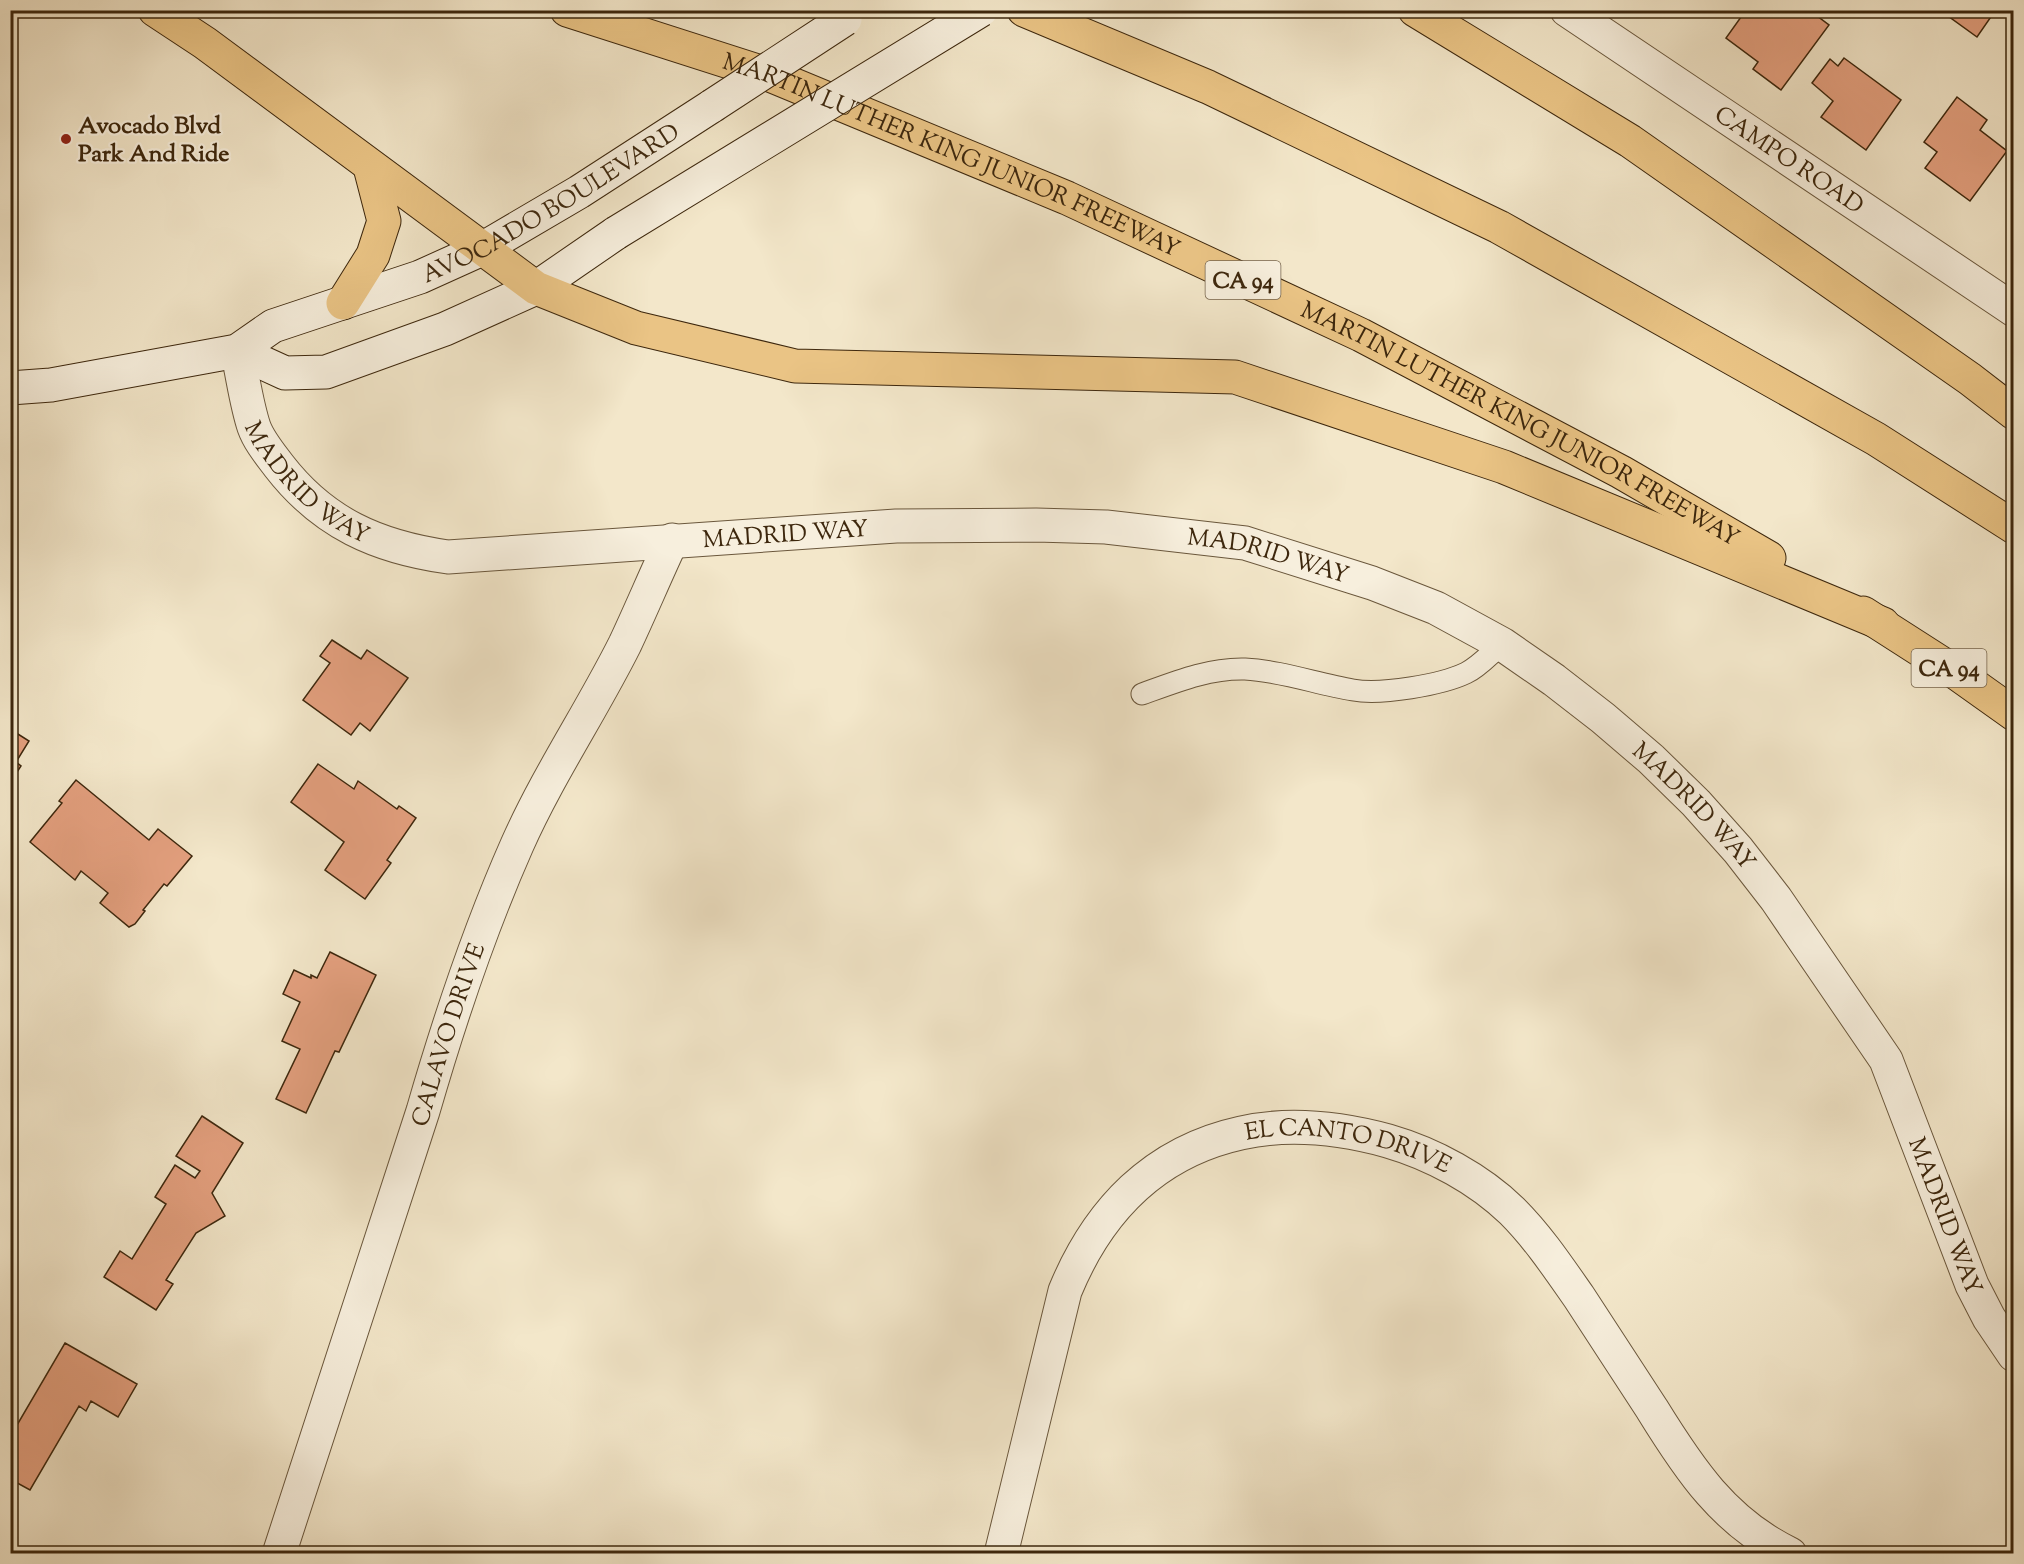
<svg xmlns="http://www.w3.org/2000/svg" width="2024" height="1564" font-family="'Sorts Mill Goudy',serif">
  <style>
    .building { fill: #e4a07f; stroke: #3d270d; stroke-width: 1.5 }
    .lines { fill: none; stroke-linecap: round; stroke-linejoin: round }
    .service-casing { stroke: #6a573c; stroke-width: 23 }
    .minor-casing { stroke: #6a573c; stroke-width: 35 }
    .tertiary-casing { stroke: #6a573c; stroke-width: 35 }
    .secondary-casing { stroke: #3d270d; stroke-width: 35 }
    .motorway-casing { stroke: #3d270d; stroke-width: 35 }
    .service { stroke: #f7efdd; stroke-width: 21 }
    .minor { stroke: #f7efdd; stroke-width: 33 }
    .tertiary { stroke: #f7efdd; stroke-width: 33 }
    .secondary { stroke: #f7efdd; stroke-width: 33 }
    .motorway { stroke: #eac485; stroke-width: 33 }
    .secondary-bridge-casing { stroke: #3d270d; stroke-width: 35; stroke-linecap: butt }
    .secondary-bridge { stroke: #f7efdd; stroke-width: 33 }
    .poi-dot { fill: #8f2418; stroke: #f7efdd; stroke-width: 2 }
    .labels { text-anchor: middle; stroke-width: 4.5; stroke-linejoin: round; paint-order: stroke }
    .shield { fill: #f7efdd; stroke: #75634b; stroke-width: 1.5 }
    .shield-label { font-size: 22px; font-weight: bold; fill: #3d270d }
    .poi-label { font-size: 24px; font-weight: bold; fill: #3d270d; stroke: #f7efdd; text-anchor: start }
    .street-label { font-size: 24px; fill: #3d270d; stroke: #f7efdd }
  </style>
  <rect width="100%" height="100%" fill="#f3e7ca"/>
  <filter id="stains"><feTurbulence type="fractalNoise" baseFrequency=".00333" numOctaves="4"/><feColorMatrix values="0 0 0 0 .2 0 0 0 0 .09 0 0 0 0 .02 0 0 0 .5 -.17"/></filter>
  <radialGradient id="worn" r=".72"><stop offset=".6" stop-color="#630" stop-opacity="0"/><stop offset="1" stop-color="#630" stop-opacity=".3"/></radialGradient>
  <path class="building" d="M1746,10H1809L1829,25L1781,90L1753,69L1758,62L1726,38Z
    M1952,10H1995V11L1977,37L1948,16Z
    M1844,58L1901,100L1866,150L1821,117L1833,101L1812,83L1830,59L1838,66Z
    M1957,97L1987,120L1980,130L2007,151L1970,201L1925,168L1937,152L1924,142Z
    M332,640L361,659L367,650L408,678L370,731L360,723L351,735L303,700L330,663L320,656Z
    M10,729L29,741L16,762L21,766L10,783Z
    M318,764L354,789L358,781L397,809L399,806L416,818L387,860L391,863L365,899L325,870L344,842L291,802Z
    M76,780L149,840L158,829L192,856L167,886L164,884L143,910L145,911L135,924L129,927L100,903L108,893L81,871L75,880L30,842L62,803L59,801Z
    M330,952L376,975L339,1052L335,1051L306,1113L276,1099L300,1049L282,1041L300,1002L283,994L294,970L311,978V975L317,978Z
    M202,1116L243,1143L212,1193L225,1216L196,1233L166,1280L173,1284L156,1310L104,1277L120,1251L132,1259L166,1204L155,1197L175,1165L195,1178L200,1171L176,1156Z
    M65,1343L137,1384L118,1417L91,1401L86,1411L79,1406L30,1490L10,1479V1437Z"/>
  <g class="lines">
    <g class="service-casing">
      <path id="service" d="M1142,694C1175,682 1209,668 1245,669C1282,671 1317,684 1353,690C1381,695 1441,685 1466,673C1479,667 1491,653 1502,644"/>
    </g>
    <g class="minor-casing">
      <g id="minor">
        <path id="s1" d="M1567,10L2014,310"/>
        <path id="s2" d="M1001,1554L1065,1291C1098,1211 1154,1152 1241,1133C1290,1122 1340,1128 1388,1141C1433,1154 1479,1179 1512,1211C1538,1237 1558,1267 1579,1297C1603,1334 1628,1372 1652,1409C1689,1469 1724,1522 1790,1554"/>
      </g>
    </g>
    <g class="tertiary-casing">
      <g id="tertiary">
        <path id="s3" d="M237,351C243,376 246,403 254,427C259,441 270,454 279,466C323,523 377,547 448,557L896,526L1036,525L1106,527L1245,543L1372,583L1436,608L1502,644L1554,680L1603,718L1651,759L1696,803L1738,850L1776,899L1886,1060L1972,1285L1989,1318L2014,1355"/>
        <path id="s4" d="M279,1554L423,1111C449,1021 479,931 517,845C548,775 591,712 625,644C641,610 656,574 672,540"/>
      </g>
    </g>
    <g class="secondary-casing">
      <g id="secondary">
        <path d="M237,351L285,373L326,372L445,329L536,288L616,233"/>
        <path id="s5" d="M10,388L51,385L237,351L273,326L420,277L482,249L579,192L712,106"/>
      </g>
    </g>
    <g class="motorway-casing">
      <g id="motorway">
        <path d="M155,10L205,43L536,288L636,328L795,366L1235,377L1504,467L1883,624"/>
        <path id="s6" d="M567,10L770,75L1067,198L1361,335L1621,472L1769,558"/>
        <path d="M1024,10L1208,87L1499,227L1876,439L2014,527"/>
        <path d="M1415,10L1630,141L1970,379L2014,413"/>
        <path d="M343,303L373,255L384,221L370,167"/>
        <path d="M1863,613L1955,672L2014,714"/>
      </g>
    </g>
    <use href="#service" class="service"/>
    <use href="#minor" class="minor"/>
    <use href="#tertiary" class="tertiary"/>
    <use href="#secondary" class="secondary"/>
    <use href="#motorway" class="motorway"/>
    <g class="secondary-bridge-casing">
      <path id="secondary-bridge" d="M712,106L845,19
        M616,233L981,10"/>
    </g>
    <use href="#secondary-bridge" class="secondary-bridge"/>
  </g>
  <circle class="poi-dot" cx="66" cy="139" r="6"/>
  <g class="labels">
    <g class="shield">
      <rect x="1205.5" y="261" width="75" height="38" rx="4.5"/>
      <rect x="1911.5" y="649" width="75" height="38" rx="4.5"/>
    </g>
    <g class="shield-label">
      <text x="1243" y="288">CA 94</text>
      <text x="1949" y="676">CA 94</text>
    </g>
    <g class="poi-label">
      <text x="78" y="133">Avocado Blvd<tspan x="78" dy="28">Park And Ride</tspan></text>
    </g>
    <g class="street-label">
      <text dy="8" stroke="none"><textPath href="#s6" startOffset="411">MARTIN LUTHER KING JUNIOR FREEWAY</textPath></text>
      <text dy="8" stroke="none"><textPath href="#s1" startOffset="268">CAMPO ROAD</textPath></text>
      <text dy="8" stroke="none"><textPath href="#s5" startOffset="579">AVOCADO BOULEVARD</textPath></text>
      <text dy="8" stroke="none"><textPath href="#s6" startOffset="1041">MARTIN LUTHER KING JUNIOR FREEWAY</textPath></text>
      <text dy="8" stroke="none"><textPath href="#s3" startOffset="156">MADRID WAY</textPath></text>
      <text dy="8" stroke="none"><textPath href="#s3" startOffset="660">MADRID WAY</textPath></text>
      <text dy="8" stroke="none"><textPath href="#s3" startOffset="1146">MADRID WAY</textPath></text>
      <text dy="8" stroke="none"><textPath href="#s3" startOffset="1650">MADRID WAY</textPath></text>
      <text dy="8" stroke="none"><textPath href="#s4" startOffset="546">CALAVO DRIVE</textPath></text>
      <text dy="8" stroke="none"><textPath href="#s2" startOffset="627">EL CANTO DRIVE</textPath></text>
      <text dy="8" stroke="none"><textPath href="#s3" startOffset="2136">MADRID WAY</textPath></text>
    </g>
  </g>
  <rect width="2024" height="1564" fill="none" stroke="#f3e7ca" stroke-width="36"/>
  <rect x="12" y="12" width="2000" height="1540" fill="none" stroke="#3d270d" stroke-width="3"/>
  <rect x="18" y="18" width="1988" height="1528" fill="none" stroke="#3d270d" stroke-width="1.5"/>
  <rect width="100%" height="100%" filter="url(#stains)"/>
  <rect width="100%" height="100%" fill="url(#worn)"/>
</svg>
